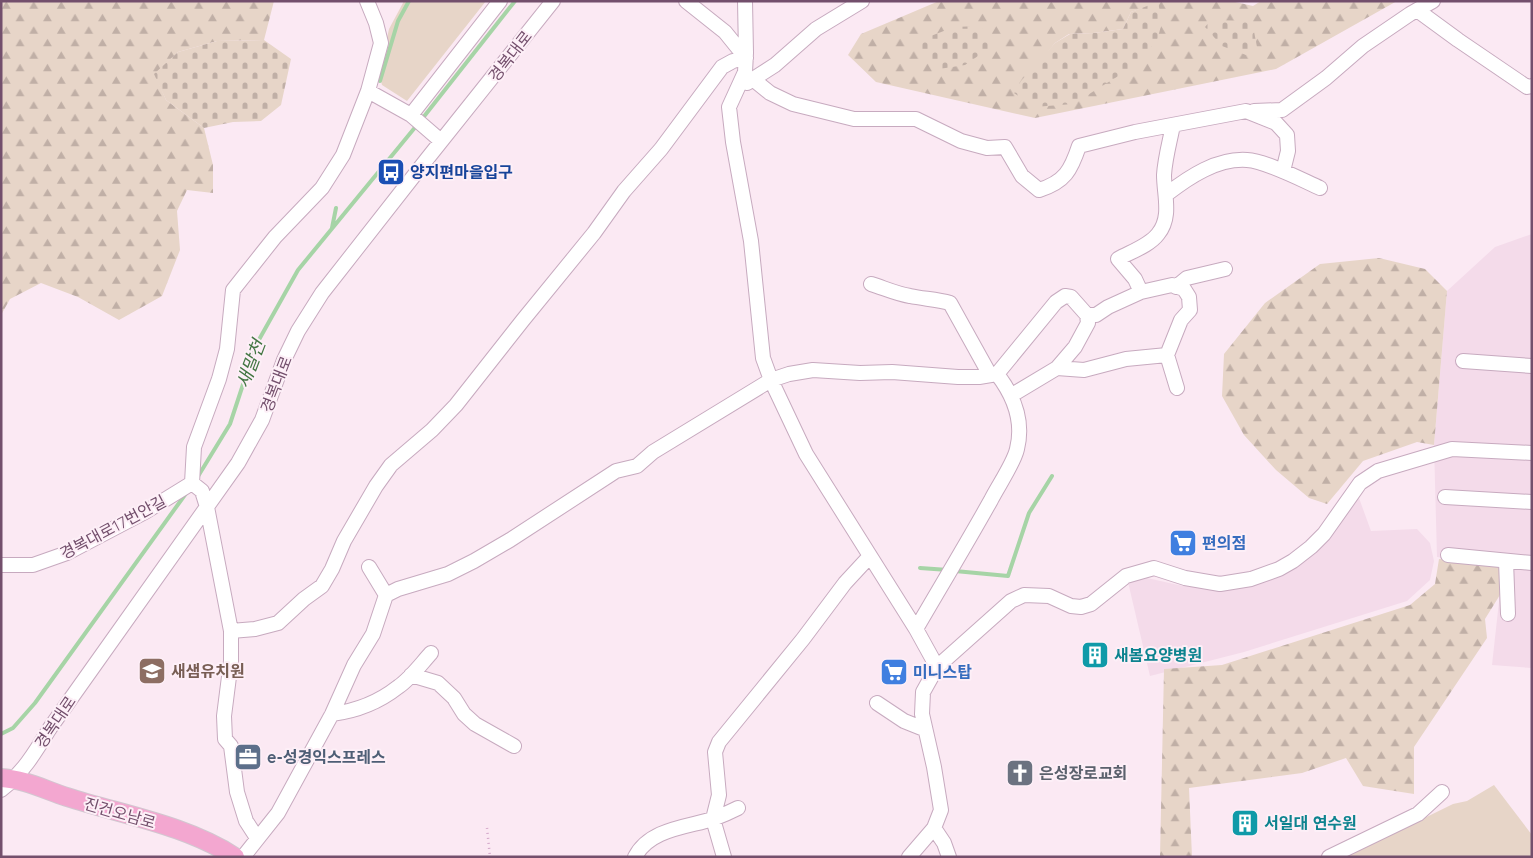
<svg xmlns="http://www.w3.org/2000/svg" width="1533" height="858" font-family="Quicksand,'Noto Sans KR',sans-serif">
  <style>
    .residential { fill: #f4dbea }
    .green { fill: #e7d5c8 }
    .forest { fill: url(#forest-firs); fill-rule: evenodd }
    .cemetery { fill: url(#cemetery-stones) }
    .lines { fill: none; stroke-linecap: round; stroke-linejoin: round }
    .stream { stroke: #a6d4a6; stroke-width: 4 }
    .minor-casing { stroke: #c7aabf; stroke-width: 16 }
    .major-casing { stroke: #d2c7d0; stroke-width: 20 }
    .path { stroke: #d3a6c9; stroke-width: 2.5; stroke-dasharray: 1 4; stroke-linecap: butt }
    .minor { stroke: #fff; stroke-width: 14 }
    .major { stroke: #f3a7d0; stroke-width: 18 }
    .labels { text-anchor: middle; stroke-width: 4; stroke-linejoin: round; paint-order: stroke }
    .street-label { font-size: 16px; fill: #734f6c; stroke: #fdeff7 }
    .transit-label { font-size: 16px; font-weight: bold; fill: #164399; stroke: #fdeff7; text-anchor: start }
    .shop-label { font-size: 16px; font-weight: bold; fill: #366cbe; stroke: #fdeff7; text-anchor: start }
    .culture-label { font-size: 16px; font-weight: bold; fill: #0d838f; stroke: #fdeff7; text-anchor: start }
    .education-label { font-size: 16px; font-weight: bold; fill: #785e54; stroke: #fdeff7; text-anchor: start }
    .service-label { font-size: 16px; font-weight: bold; fill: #4e5e75; stroke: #fdeff7; text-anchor: start }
    .worship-label { font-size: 16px; font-weight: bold; fill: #5b616d; stroke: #fdeff7; text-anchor: start }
    .water-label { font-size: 18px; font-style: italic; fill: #437643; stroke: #fdeff7 }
  </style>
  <defs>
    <pattern id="forest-firs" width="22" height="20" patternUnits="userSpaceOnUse" patternTransform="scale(1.25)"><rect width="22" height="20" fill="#e7d5c8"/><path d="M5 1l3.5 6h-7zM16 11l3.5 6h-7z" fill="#c0afa6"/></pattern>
    <pattern id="cemetery-stones" width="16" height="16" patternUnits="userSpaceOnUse" patternTransform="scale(1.25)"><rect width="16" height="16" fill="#e7d5c8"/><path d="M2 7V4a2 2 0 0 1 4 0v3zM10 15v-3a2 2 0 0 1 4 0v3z" fill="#c0afa6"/></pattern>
  </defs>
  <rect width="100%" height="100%" fill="#fbe9f3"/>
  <path class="residential" d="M1532,234V668L1492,665L1503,565L1437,557L1434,445L1447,291L1495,247Z
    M1359,498L1371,531L1417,529L1430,543L1434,561L1430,580L1407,601L1244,652L1150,676L1128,582L1147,578L1183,586L1219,589L1254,584L1292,570L1327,539Z"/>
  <path class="green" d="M404,1H486L407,101L382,85L379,74L389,29Z
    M1494,785L1532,835V857H1345L1453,804L1467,801Z"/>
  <path class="forest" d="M1,1H274L264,40L217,41L178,52L155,74L166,100L204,128L213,165V193L187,190L177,211L180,250L162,296L119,320L78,297L41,283L10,299L1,315Z
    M939,1H1231L1253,6L1261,1H1397L1276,69L1035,118L876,82L848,55L861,34ZM1158,3L1034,107L1043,58L1055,43L1069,34L1094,33L1123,29L1131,12Z
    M1379,258L1425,269L1447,291L1434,445L1417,442L1363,461L1327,504L1309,498L1276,470L1244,435L1222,396L1224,354L1265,303L1320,264Z
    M1439,559L1502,565L1503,590L1485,619L1487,638L1414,747V794L1363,786L1346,758L1302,773L1189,788L1192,857H1160L1164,669L1222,665L1410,605L1435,584Z"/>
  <path class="cemetery" d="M1158,2L1162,22L1157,41L1128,70L1073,104L1034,107L1014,93L1021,81L1055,43L1070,34L1094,33L1123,29L1131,12Z
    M1211,20L1252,21L1257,47L1246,55L1222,46L1205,27Z
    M980,26L990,39L988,49L965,65L939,69L918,52V41L954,27Z
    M264,40L291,59L281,105L261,121L233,122L204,128L166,100L154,74L178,52L217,41Z"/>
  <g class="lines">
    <path class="stream" d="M380,81L398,21L409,1
      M422,119L515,1
      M332,228L336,208
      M197,478L230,424L256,345L298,270L417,125
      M920,568L948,570
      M955,571L1008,576L1029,513L1052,476
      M1,734L13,728L35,703L187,492"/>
    <g class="minor-casing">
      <path id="minor" d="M745,1L746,53L745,72L729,107L733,142L751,241L763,358L771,380L806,454L916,629L937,667
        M1417,10L1458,40L1527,87L1532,86
        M754,80L770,93L793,104L854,119H916L961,141L987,148L1005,147L1022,176L1039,190C1065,182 1071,170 1079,146L1135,132L1246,111L1276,123L1287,135L1288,151L1283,171
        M747,83L775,65L816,29L862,1
        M368,91L411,115L441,141
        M1254,111L1282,110L1326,78L1363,46L1410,14L1433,1
        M411,115L500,1
        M1167,194C1189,177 1217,158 1247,160C1266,161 1302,180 1320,188
        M871,284C884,288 897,294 910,296C924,299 937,299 950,303L990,375
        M1176,287L1187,278L1225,269
        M1141,292L1135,279L1118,259C1130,252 1149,246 1158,234C1172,217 1164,195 1164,175C1165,158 1170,141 1173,125
        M1087,315H1096L1108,307L1141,292L1172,285L1184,289L1189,297L1190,310L1181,320L1167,355L1177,388
        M1463,361L1532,366
        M1057,368L1084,370L1126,359L1167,355
        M997,374L1056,302L1065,296L1071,297L1087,315L1088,323L1075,347L1057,368L1012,395
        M192,483L194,447L219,379L227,349L233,290L275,237L322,188L343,155L368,91L381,43L376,23L367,1
        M192,483L202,491L207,507L231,631V661L224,716L225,739L231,746L237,792L246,821L257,838
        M1445,497L1532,502
        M1448,555L1532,563
        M1506,561L1508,614
        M1,565H33L67,553L145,512L192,483
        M369,567L386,595
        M231,631L255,629L278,623L304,599L322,586L332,569L344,541L376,486L391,465L432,430L456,405L523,320L594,233L624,191L661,149L722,67L733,61L746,58L725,32L686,1
        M411,675L438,683L454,698L464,714L475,724L514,746
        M877,703L904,721L924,729
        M332,714C356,711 379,702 398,687C410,679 421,664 431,653
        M1,790C23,773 36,751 50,728L238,463L262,420L284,360L298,331L322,293L427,159L553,1
        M934,828L944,843L949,857
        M243,857L278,813L332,714L354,665L373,634L386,595L398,589L448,574L474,561L510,540L616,471L637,466L653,452L771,380L789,374L813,370L860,373L892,372L958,377H979L997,374C1014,396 1024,421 1017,449C1014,463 998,486 991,500C967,543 941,586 916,629
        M635,857C649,829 687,827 713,819C721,816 730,812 738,808
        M724,857L713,819L719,795L715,752L719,742L803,639L845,583L870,556
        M909,857L934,828L941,810L934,767L922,714L923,692L937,667L1011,601L1024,595L1049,596L1071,606L1081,607L1091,604L1126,576L1154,568L1185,578L1220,584L1251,579L1279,569L1293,561L1311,547L1324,534L1360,483L1378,471L1452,449L1532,453
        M1329,857L1418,814L1442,792"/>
    </g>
    <g class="major-casing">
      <path id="major" d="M1,778C24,779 45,790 67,797C123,815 186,825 235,857"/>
    </g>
    <path class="path" d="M487,828L490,857"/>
    <use href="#minor" class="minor"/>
    <use href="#major" class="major"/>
  </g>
  <defs>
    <g id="bus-square" transform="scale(1.4375)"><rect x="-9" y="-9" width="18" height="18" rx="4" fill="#1a4fb4" stroke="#fdeff7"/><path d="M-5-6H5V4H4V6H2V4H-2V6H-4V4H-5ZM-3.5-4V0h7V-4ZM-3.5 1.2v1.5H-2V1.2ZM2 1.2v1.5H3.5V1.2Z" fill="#fff"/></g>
    <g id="supermarket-square" transform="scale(1.4375)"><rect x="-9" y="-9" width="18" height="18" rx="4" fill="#3f7fe0" stroke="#fdeff7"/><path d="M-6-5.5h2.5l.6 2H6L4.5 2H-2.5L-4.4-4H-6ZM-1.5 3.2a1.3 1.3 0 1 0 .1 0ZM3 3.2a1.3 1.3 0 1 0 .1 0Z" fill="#fff"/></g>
    <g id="building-square" transform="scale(1.4375)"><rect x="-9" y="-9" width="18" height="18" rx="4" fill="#0f9aa8" stroke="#fdeff7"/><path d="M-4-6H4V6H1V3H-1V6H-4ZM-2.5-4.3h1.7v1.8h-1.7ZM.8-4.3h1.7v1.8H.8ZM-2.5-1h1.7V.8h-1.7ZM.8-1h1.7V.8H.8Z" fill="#fff"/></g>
    <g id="school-square" transform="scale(1.4375)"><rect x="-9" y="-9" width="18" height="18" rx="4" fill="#8d6e63" stroke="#fdeff7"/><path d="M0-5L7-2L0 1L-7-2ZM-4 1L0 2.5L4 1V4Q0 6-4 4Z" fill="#fff"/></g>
    <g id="office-square" transform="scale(1.4375)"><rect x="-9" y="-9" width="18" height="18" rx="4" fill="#5c6f8a" stroke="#fdeff7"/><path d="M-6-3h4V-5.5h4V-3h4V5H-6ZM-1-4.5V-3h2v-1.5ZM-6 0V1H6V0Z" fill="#fff"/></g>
    <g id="church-square" transform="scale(1.4375)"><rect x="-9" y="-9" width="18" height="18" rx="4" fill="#6b7280" stroke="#fdeff7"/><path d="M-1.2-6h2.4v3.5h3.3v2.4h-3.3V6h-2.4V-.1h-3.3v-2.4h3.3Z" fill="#fff"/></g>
  </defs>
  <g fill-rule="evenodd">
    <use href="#bus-square" x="391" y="172"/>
    <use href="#supermarket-square" x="1183" y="543"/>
    <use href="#building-square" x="1095" y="655"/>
    <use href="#school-square" x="152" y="671"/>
    <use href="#supermarket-square" x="894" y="672"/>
    <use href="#office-square" x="248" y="757"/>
    <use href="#church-square" x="1020" y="773"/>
    <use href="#building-square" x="1245" y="823"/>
  </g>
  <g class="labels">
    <g class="street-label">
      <text transform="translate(510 56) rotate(-52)" y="6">경복대로</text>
      <text transform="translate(276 384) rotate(-69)" y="6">경복대로</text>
      <text transform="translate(113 527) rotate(-28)" y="6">경복대로17번안길</text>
      <text transform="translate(55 722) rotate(-56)" y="6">경복대로</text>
      <text transform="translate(120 813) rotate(16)" y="6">진건오남로</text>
    </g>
    <g class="transit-label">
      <text x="410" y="178">양지편마을입구</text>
    </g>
    <g class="shop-label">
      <text x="1202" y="549">편의점</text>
      <text x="913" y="678">미니스탑</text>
    </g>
    <g class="culture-label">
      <text x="1114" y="661">새봄요양병원</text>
      <text x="1264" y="829">서일대 연수원</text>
    </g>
    <g class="education-label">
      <text x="171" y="677">새샘유치원</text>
    </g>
    <g class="service-label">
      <text x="267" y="763">e-성경익스프레스</text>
    </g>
    <g class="worship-label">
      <text x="1039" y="779">은성장로교회</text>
    </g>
    <g class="water-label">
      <text transform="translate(251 364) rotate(-69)" y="6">새말천</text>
    </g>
  </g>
  <rect width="1533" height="858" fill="none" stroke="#734f6c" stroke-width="5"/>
</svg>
